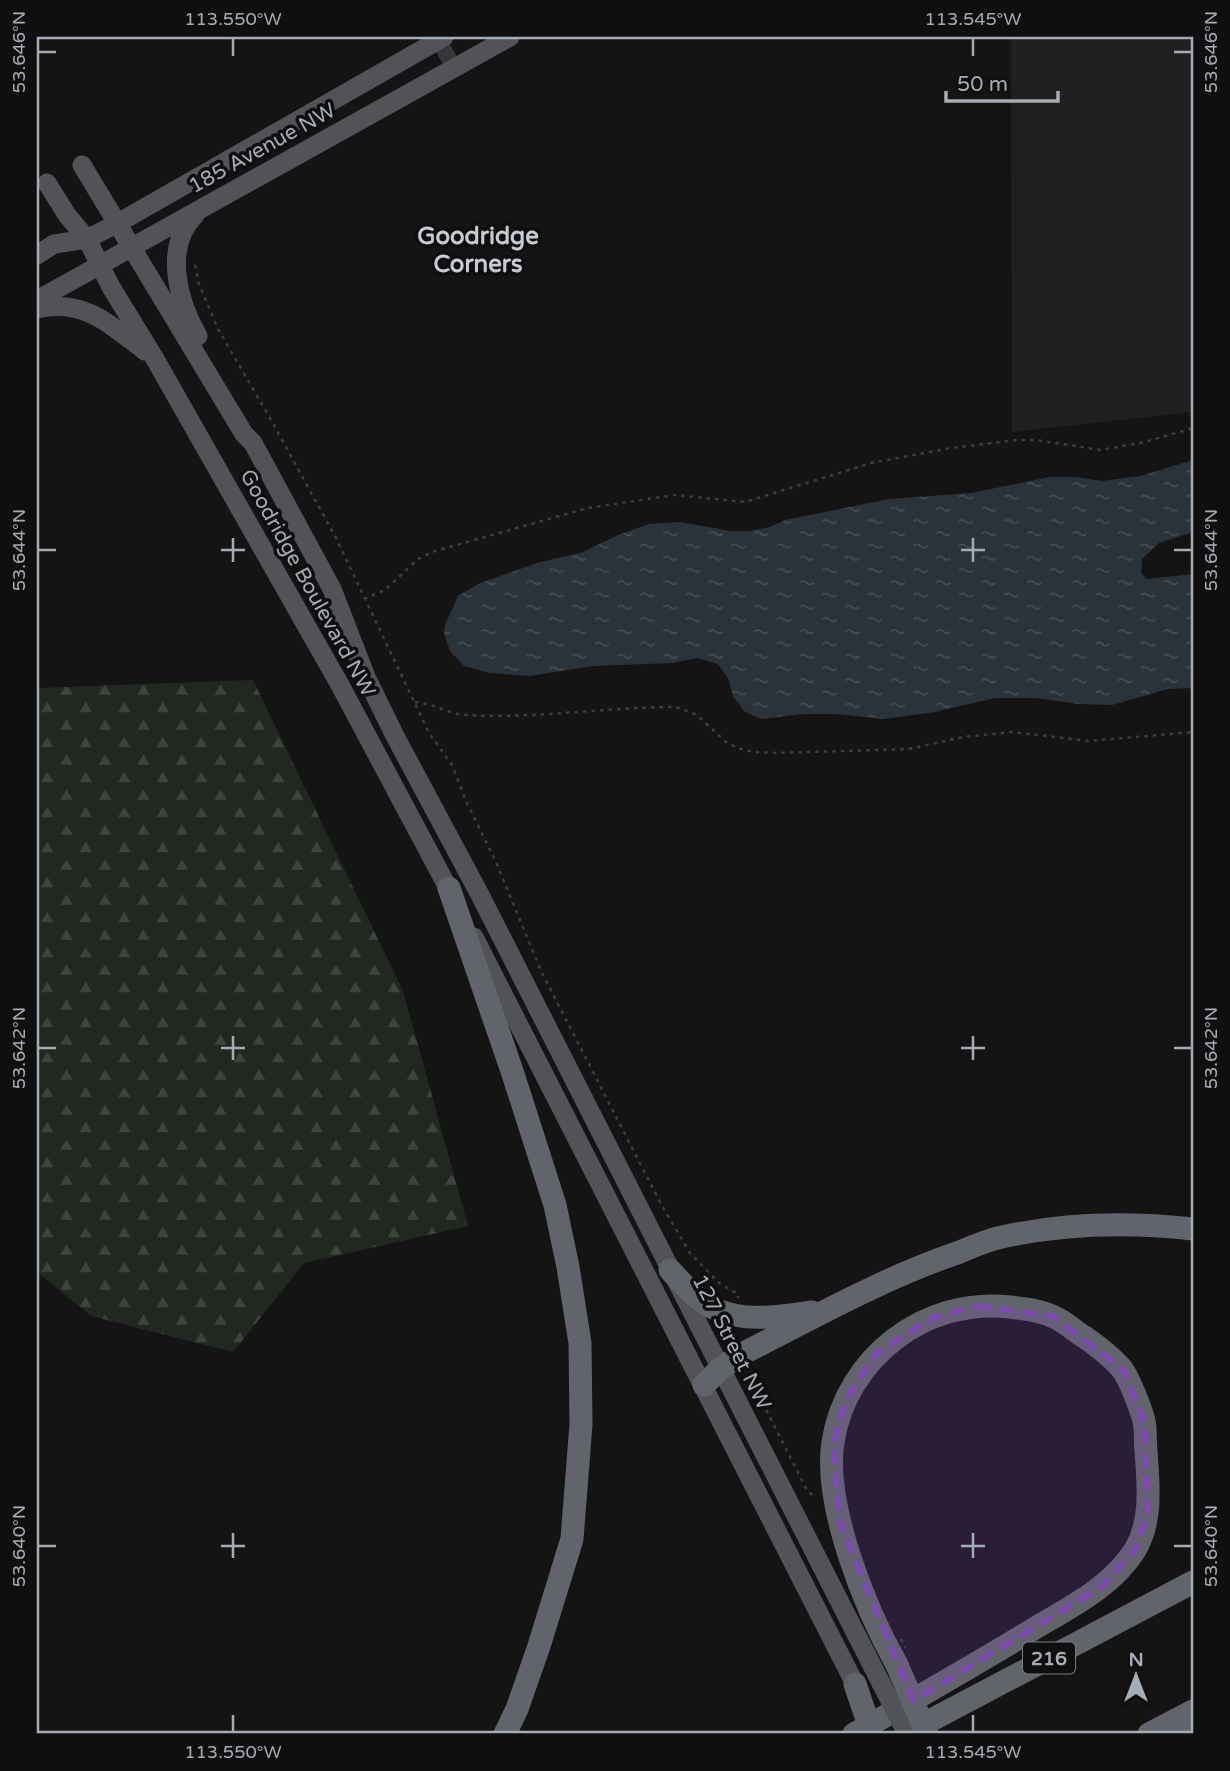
<svg xmlns="http://www.w3.org/2000/svg" width="1230" height="1771" font-family="'Varela Round',sans-serif">
  <style>
    .built { fill: #202022 }
    .forest { fill: url(#forest-firs) }
    .water { fill: url(#water-ripples) }
    .lines { fill: none; stroke-linecap: round; stroke-linejoin: round }
    .path { stroke: #3b3d41; stroke-width: 2.5; stroke-dasharray: 3.5 5; stroke-linecap: butt }
    .minor { stroke: #35363a; stroke-width: 16 }
    .major { stroke: #515359; stroke-width: 19 }
    .highway { stroke: #61646b; stroke-width: 23 }
    .path-bridge { stroke: #3b3d41; stroke-width: 2.5; stroke-dasharray: 3.5 5; stroke-linecap: butt }
    .major-bridge { stroke: #515359; stroke-width: 19 }
    .highway-bridge { stroke: #61646b; stroke-width: 23 }
    .marked { fill: #8346bd; fill-opacity: 0.2; stroke: #8346bd; stroke-width: 5; stroke-dasharray: 14 9; stroke-linejoin: round }
    .ticks { fill: none; stroke: #a5acb6; stroke-width: 2.5 }
    .labels { text-anchor: middle; stroke-width: 7; stroke-linejoin: round; paint-order: stroke }
    .shield { fill: #0f0f10; stroke: #787d84; stroke-width: 2 }
    .shield-label { font-size: 19px; font-weight: bold; fill: #a5acb6 }
    .street-label { font-size: 21px; fill: #a5acb6; stroke: #0f0f10 }
    .quarter-label { font-size: 24px; font-weight: bold; fill: #c6cad2; stroke: #0f0f10 }
    .neatline { fill: none; stroke: #a5acb6; stroke-width: 2.5 }
    .ticks-label { font-size: 18px; text-anchor: middle; fill: #a5acb6 }
  </style>
  <defs>
    <pattern id="forest-firs" width="22" height="20" patternUnits="userSpaceOnUse" patternTransform="scale(1.75)"><rect width="22" height="20" fill="#202820"/><path d="M5 1l3.5 6h-7zM16 11l3.5 6h-7z" fill="#3d443e"/></pattern>
    <pattern id="water-ripples" width="26" height="14" patternUnits="userSpaceOnUse" patternTransform="scale(1.75)"><rect width="26" height="14" fill="#2a3339"/><path d="M2 4q2-2 4 0t4 0M15 11q2-2 4 0t4 0" fill="none" stroke="#464e53"/></pattern>
  </defs>
  <rect width="100%" height="100%" fill="#141415"/>
  <path class="built" d="M1011,37H1193V412L1012,432Z"/>
  <path class="forest" d="M253,680L403,991L468,1226L304,1263L233,1352L91,1316L37,1272V688Z"/>
  <path class="water" d="M1193,460V532L1159,543L1142,559L1141,573L1147,579L1193,574V688L1168,689L1112,705L1079,704L1036,698H995L935,712L884,719L836,714H802L761,719L744,711L733,696L728,678L718,664L697,658L672,663L593,666L530,676L489,673L464,666L450,651L444,633L445,625L458,596L478,584L537,563L583,552L618,535L649,524L680,522L730,531H749L770,527L785,520L889,499L971,493L1050,477H1076L1102,481L1140,476Z"/>
  <g class="lines">
    <path class="path" d="M195,265L199,284L218,329L270,418L336,538L429,733L452,765L466,801L496,862L541,971L661,1204L690,1253L719,1283L738,1294V1298
      M364,599L385,590L418,559L435,551L588,508L675,495L745,502L871,463L951,448L1017,440H1036L1101,450L1145,442L1193,428
      M415,702C433,703 448,714 466,715C536,719 606,707 676,707L697,715L727,743L738,748L753,752L777,753L909,749L963,737L1012,732L1089,741L1193,732
      M750,1371L756,1390L808,1492L816,1497"/>
    <path class="minor" d="M437,37L454,68"/>
    <path class="major" d="M82,165L244,434L253,443L332,589L366,677L395,736L479,893L881,1683
      M47,183L67,215L87,239L111,287L155,359L340,685L455,901
      M195,215C163,247 178,301 198,336
      M37,255L54,244L87,239L118,223L444,37
      M37,300L510,37
      M37,309C84,298 110,325 145,351
      M474,937L855,1684"/>
    <path class="highway" d="M449,888L513,1074L555,1205L568,1267L580,1343L581,1424L572,1539L539,1646L517,1709L505,1734
      M670,1270C683,1284 697,1301 715,1309C745,1323 781,1316 812,1312
      M704,1385L720,1369L740,1355C811,1319 881,1279 957,1253C972,1247 987,1240 1002,1237C1065,1223 1130,1222 1193,1229
      M854,1734C913,1700 973,1666 1032,1630C1068,1608 1111,1588 1135,1550C1153,1520 1148,1483 1146,1450C1145,1441 1146,1430 1144,1421C1141,1409 1129,1378 1122,1369C1111,1356 1096,1345 1083,1336C1073,1330 1064,1321 1054,1317C1041,1310 1024,1309 1010,1307C925,1297 846,1358 833,1442C823,1505 866,1610 897,1665
      M905,1734L1193,1582
      M1149,1734L1193,1711
      M1190,1734L1193,1733"/>
    <path class="path-bridge" d="M901,1639L905,1648"/>
    <path class="major-bridge" d="M881,1683L907,1734"/>
    <path class="highway-bridge" d="M897,1665L927,1734
      M855,1684L872,1734"/>
  </g>
  <path class="marked" d="M977,1306L1053,1316L1124,1370L1144,1422L1148,1514L1135,1550L1102,1587L913,1701L839,1522L833,1443L845,1400L875,1354L931,1318Z"/>
  <path class="ticks" d="M233,38V56M973,38V56M38,52H56M1174,52H1192M233,538V562M973,538V562M38,550H56M221,550H245M961,550H985M1174,550H1192M233,1036V1060M973,1036V1060M38,1048H56M221,1048H245M961,1048H985M1174,1048H1192M233,1533V1558M973,1533V1558M38,1546H56M221,1546H245M961,1546H985M1174,1546H1192M233,1715V1732M973,1715V1732"/>
  <g class="labels">
    <rect class="shield" x="1023" y="1642.5" width="52" height="31" rx="5"/>
    <g class="shield-label">
      <text x="1049" y="1665">216</text>
    </g>
    <g class="street-label">
      <text transform="translate(262 148) rotate(-29)" y="7">185 Avenue NW</text>
      <text transform="translate(308 583) rotate(61)" y="7">Goodridge Boulevard NW</text>
      <text transform="translate(732 1342) rotate(63)" y="7">127 Street NW</text>
    </g>
    <g class="quarter-label">
      <text x="478" y="244">Goodridge<tspan x="478" dy="28">Corners</tspan></text>
    </g>
  </g>
  <rect width="1230" height="1771" fill="none" stroke="#0f0f10" stroke-width="77"/>
  <g transform="translate(1136 1676)" stroke="#0f0f10" stroke-width="5" paint-order="stroke">
  <path d="M0-5L12 26L0 18L-12 26Z" fill="#a5acb6"/>
  <text y="-10" font-size="19" font-weight="bold" text-anchor="middle" fill="#a5acb6">N</text>
  </g>
  <path d="M946 91v10h112v-10" fill="none" stroke="#a5acb6" stroke-width="3.5"/>
  <text x="957" y="91" font-size="21" fill="#a5acb6" stroke="#0f0f10" stroke-width="5" paint-order="stroke">50 m</text>
  <rect x="38" y="38" width="1154" height="1694" class="neatline"/>
  <g class="ticks-label">
    <text x="233" y="25">113.550°W</text>
    <text x="973" y="25">113.545°W</text>
    <text transform="translate(19 52) rotate(-90)" y="6">53.646°N</text>
    <text transform="translate(1211 52) rotate(-90)" y="6">53.646°N</text>
    <text transform="translate(19 550) rotate(-90)" y="6">53.644°N</text>
    <text transform="translate(1211 550) rotate(-90)" y="6">53.644°N</text>
    <text transform="translate(19 1048) rotate(-90)" y="6">53.642°N</text>
    <text transform="translate(1211 1048) rotate(-90)" y="6">53.642°N</text>
    <text transform="translate(19 1546) rotate(-90)" y="6">53.640°N</text>
    <text transform="translate(1211 1546) rotate(-90)" y="6">53.640°N</text>
    <text x="233" y="1758">113.550°W</text>
    <text x="973" y="1758">113.545°W</text>
  </g>
</svg>
